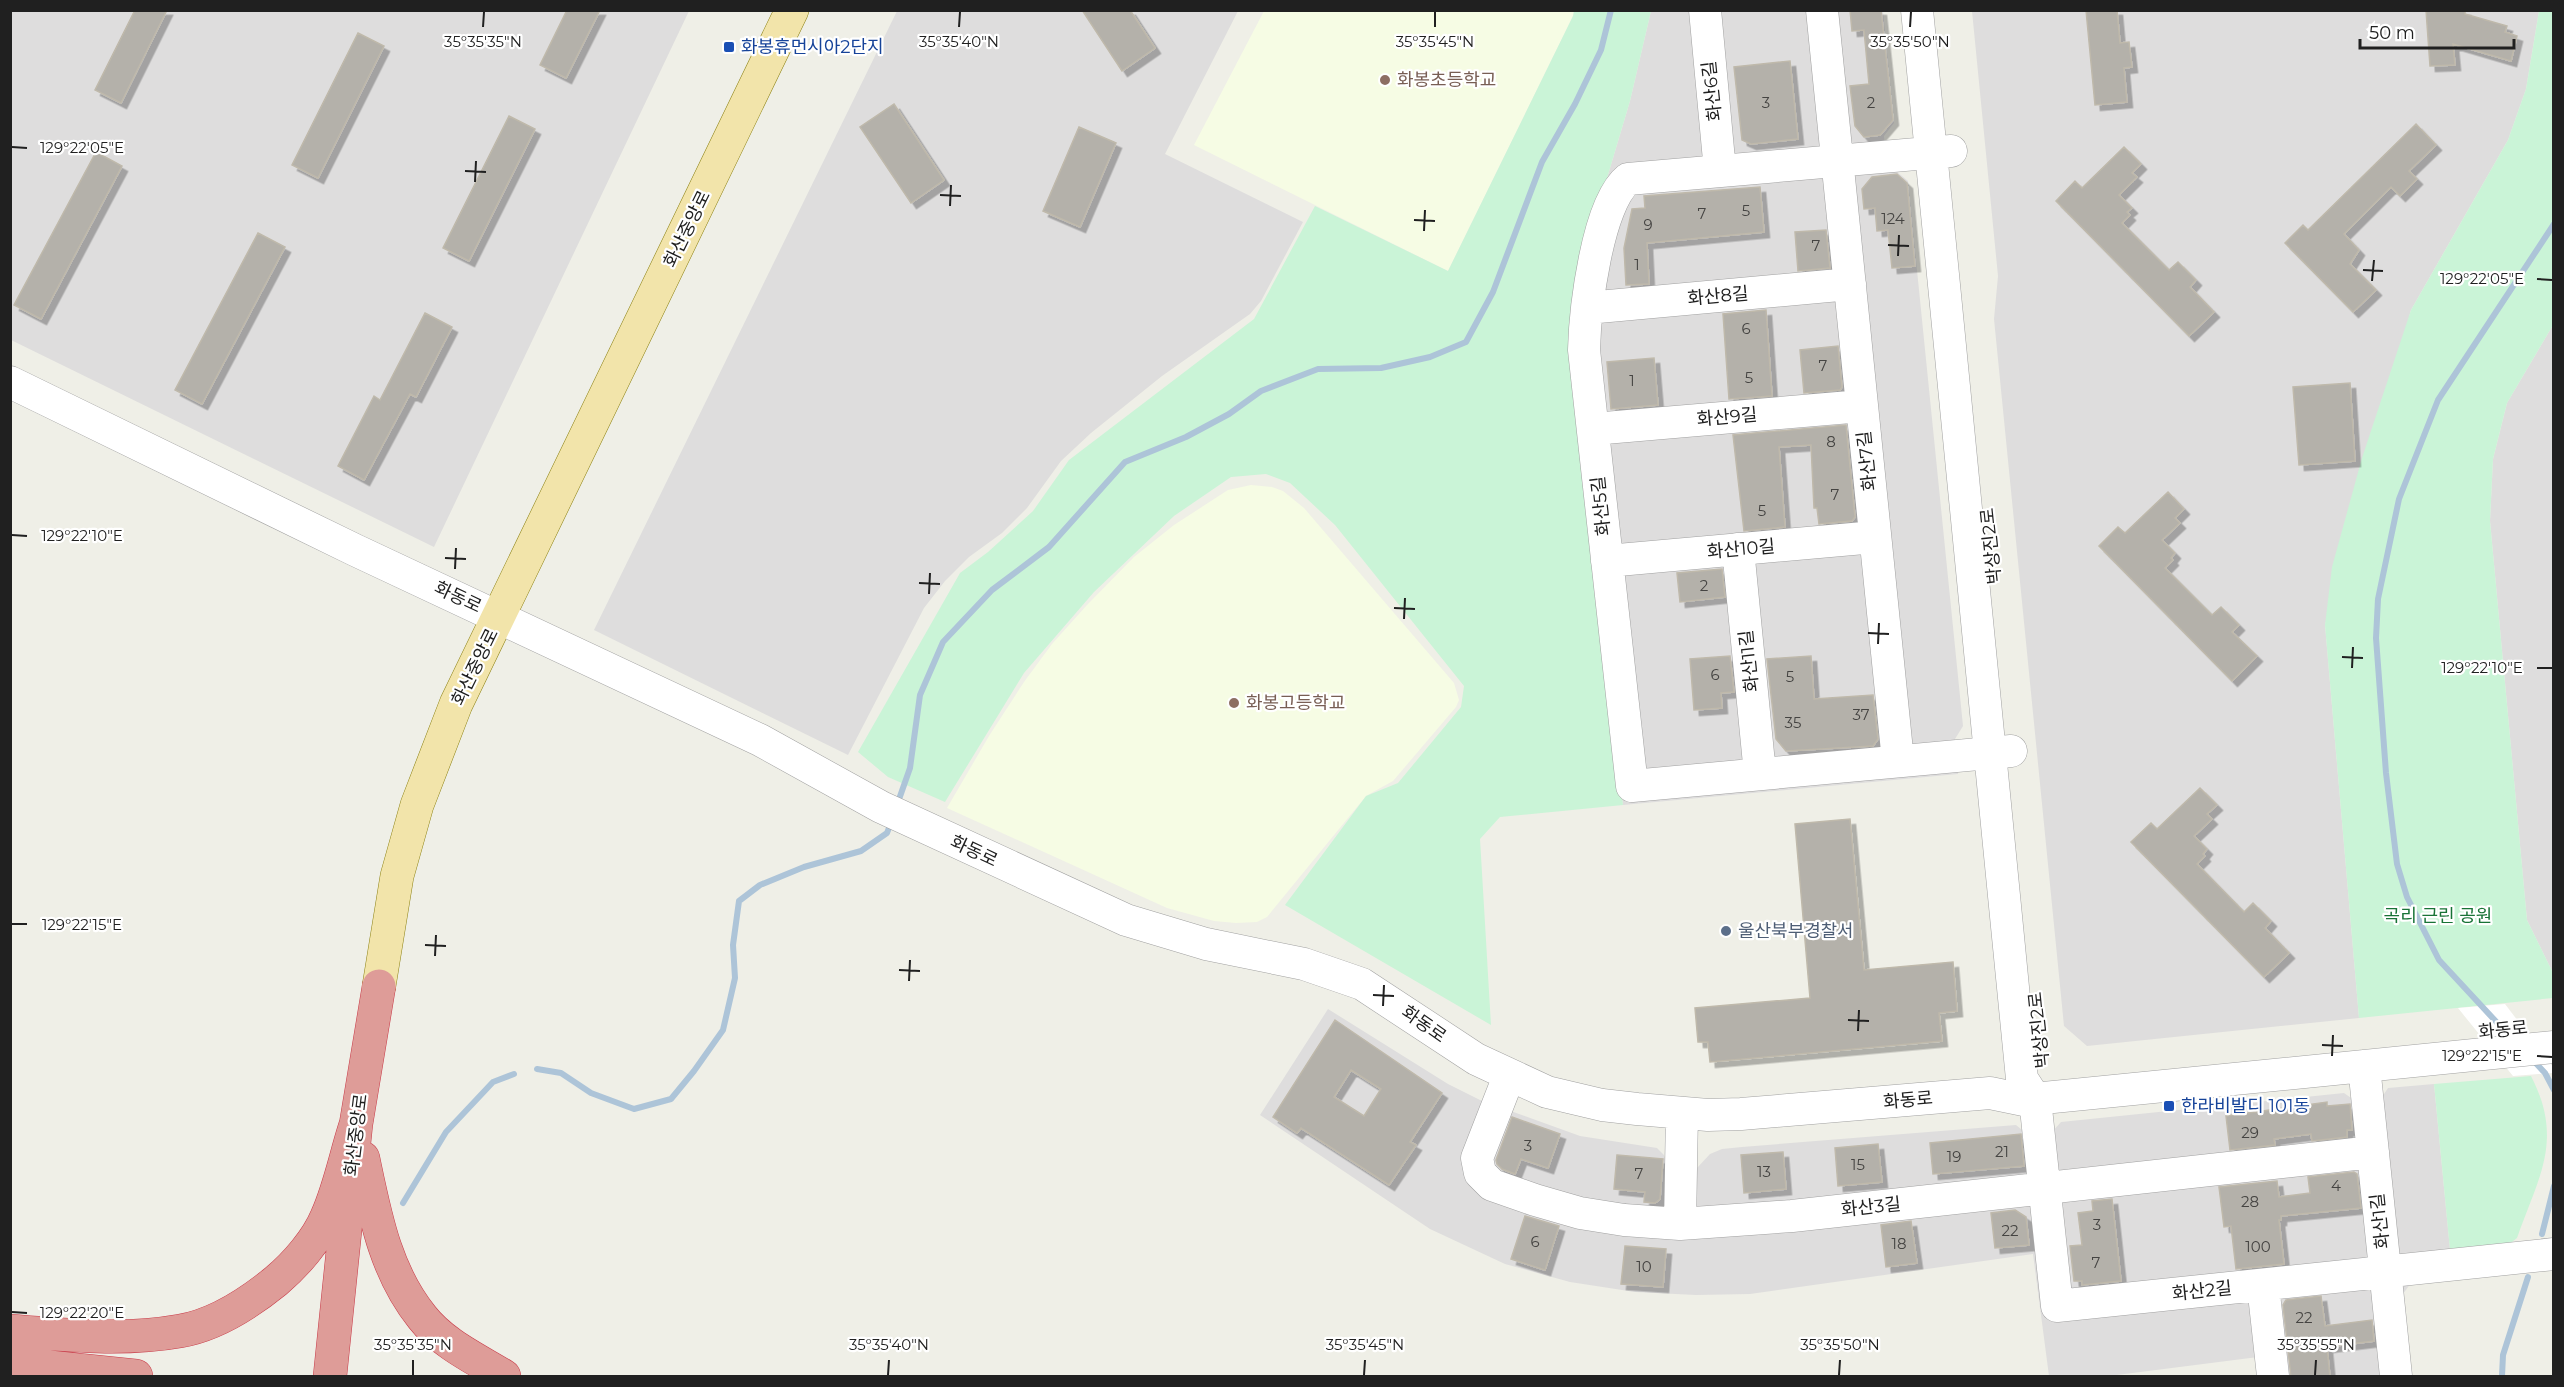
<svg xmlns="http://www.w3.org/2000/svg" width="2564" height="1387" font-family="Montserrat,'Noto Sans KR',sans-serif">
  <style>
    .residential { fill: #dedddd }
    .education { fill: #f6fce4 }
    .park { fill: #caf4d7 }
    .pier { fill: #fff }
    .lines { fill: none; stroke-linecap: round; stroke-linejoin: round }
    .stream { stroke: #adc4d8; stroke-width: 6 }
    .building { fill: #b4b1aa; stroke: #bfb9ab; stroke-width: 1.5; fill-rule: evenodd; filter: url(#shadow) }
    .minor-casing { stroke: #a1a1a1; stroke-width: 33 }
    .major-casing { stroke: #8b8011; stroke-width: 34 }
    .highway-casing { stroke: #c83a48; stroke-width: 34 }
    .minor { stroke: #fff; stroke-width: 32 }
    .major { stroke: #f2e4aa; stroke-width: 33 }
    .highway { stroke: #de9c98; stroke-width: 33 }
    .ticks { fill: none; stroke: #202020; stroke-width: 2 }
    .transit-dot { fill: #1a4fb4; stroke: #fff; stroke-width: 2 }
    .education-dot { fill: #8d6e63; stroke: #fff; stroke-width: 2 }
    .service-dot { fill: #5c6f8a; stroke: #fff; stroke-width: 2 }
    .labels { text-anchor: middle; stroke-width: 4.5; stroke-linejoin: round; paint-order: stroke }
    .number-label { font-size: 15px; fill: #454442 }
    .transit-label { font-size: 18px; fill: #164399; stroke: #fff; text-anchor: start }
    .education-label { font-size: 18px; fill: #785e54; stroke: #fff; text-anchor: start }
    .street-label { font-size: 18px; fill: #202020; stroke: #fff }
    .park-label { font-size: 18px; fill: #187336; stroke: #fff }
    .service-label { font-size: 18px; fill: #4e5e75; stroke: #fff; text-anchor: start }
    .ticks-label { font-size: 15px; text-anchor: middle; fill: #202020; stroke: #fff; stroke-width: 4.5; stroke-linejoin: round; paint-order: stroke }
  </style>
  <defs>
    <filter id="shadow"><feDropShadow dx="5.5" dy="5.5" stdDeviation="0" flood-color="#0004"/></filter>
  </defs>
  <rect width="100%" height="100%" fill="#efefe7"/>
  <path class="residential" d="M10,11H689L434,547L11,340Z
    M897,11H1238L1165,154L1303,222L1261,301L1250,314L1162,376L1091,433L1061,461L1027,508L1002,533L969,557L945,581L924,608L848,755L594,630Z
    M1651,11H1883L1894,123L1884,136L1887,171H1896L1908,181L1963,726L1955,739L1958,774L1623,805L1573,371L1585,252L1630,101Z
    M1972,11H2539L2526,89L2508,140L2411,310L2325,625L2359,1018L2087,1046L2064,1026L1994,319L1998,276Z
    M2553,325V973L2527,920L2490,521L2493,459L2507,403Z
    M1328,1009L1448,1084L1480,1100L1580,1136L1657,1148L1664,1155L1667,1167L1697,1168L1710,1154L1722,1149L1742,1147L2016,1125L2027,1134L2052,1132L2061,1122L2344,1093L2354,1100L2382,1097L2388,1088L2434,1084L2450,1250L2409,1253L2411,1283L2400,1298L2408,1376H2261L2258,1357L2109,1376H2049L2033,1254L1750,1294L1696,1295L1635,1292L1570,1282L1505,1264L1430,1229L1260,1115Z"/>
  <path class="education" d="M1264,11H1574L1573,16L1448,271L1194,145Z
    M1251,485L1272,487L1283,491L1304,508L1454,683L1459,700L1456,707L1393,781L1366,796L1267,917L1257,922L1236,923L1214,921L1167,908L947,808L989,736L1024,682L1052,644L1087,605L1134,557L1174,525L1228,490Z"/>
  <path class="park" d="M1574,11H1651L1630,101L1585,252L1573,371L1623,805L1500,817L1480,839L1491,1025L1285,905L1366,796L1398,783L1461,707L1464,686L1335,525L1290,483L1266,474L1231,477L1174,516L1094,592L1024,673L945,802L888,777L858,752L960,573L988,552L1033,511L1069,460L1254,319L1315,206L1448,271L1573,16Z
    M2539,11H2554L2553,325L2507,403L2493,459L2490,521L2527,920L2553,973V998L2359,1018L2325,625L2332,567L2362,458L2411,310L2508,140L2526,89Z
    M2531,1076C2564,1140 2539,1176 2517,1238L2508,1245L2450,1250L2434,1084Z"/>
  <path class="pier" d="M2505,1004L2553,1067V1073L2513,1076L2458,1008Z"/>
  <g class="lines">
    <path class="stream" d="M897,805L910,768L920,695L943,642L992,590L1049,547L1125,462L1186,437L1229,414L1261,391L1318,369L1381,368L1430,357L1466,342L1493,292L1542,162L1575,104L1601,50L1611,10
      M2514,1041L2439,960L2407,897L2397,864L2386,773L2376,638L2378,599L2399,499L2438,400L2554,224
      M2532,1059L2545,1073L2554,1090
      M537,1069L561,1073L591,1093L634,1109L671,1099L694,1071L723,1030L735,978L733,945L739,901L760,885L804,867L861,851L887,833L892,820
      M403,1203L446,1132L493,1082L514,1074
      M2542,1234L2554,1186
      M2502,1376L2503,1355L2528,1277"/>
  </g>
  <path class="building" d="M135,10H167L121,103L95,90Z
    M567,10H600L566,78L540,65Z
    M1082,10H1130L1155,48L1122,71Z
    M1850,10H1881L1893,120L1880,135L1864,137L1855,126L1850,86L1869,84L1864,30L1852,31Z
    M2086,10H2117L2120,43L2129,42L2132,67L2124,68L2127,102L2095,105Z
    M2426,10H2465V14L2507,26L2505,32L2517,36L2511,61L2453,44L2455,65L2430,66Z
    M358,33L384,46L318,178L292,165Z
    M1790,61L1798,139L1751,144L1742,140L1734,67Z
    M894,104L944,180L911,203L860,127Z
    M509,116L535,129L469,261L443,248Z
    M2416,124L2436,145L2409,171L2417,179L2400,196L2391,187L2344,234L2359,250L2350,264L2376,290L2353,312L2285,243L2303,225L2308,230Z
    M1079,127L1116,143L1080,227L1043,211Z
    M2124,147L2141,164L2132,173L2137,177L2119,195L2132,208L2127,212L2130,215L2122,223L2169,270L2178,262L2196,280L2190,287L2214,312L2189,336L2056,201L2075,181L2082,188Z
    M96,152L122,166L41,319L14,305Z
    M1897,174L1907,183L1915,266L1892,268L1888,230L1877,231L1875,208L1864,209L1862,189L1872,177Z
    M1760,187L1764,232L1647,243L1649,284L1626,285L1624,248L1632,209L1645,208L1644,196Z
    M1826,230L1830,268L1798,271L1795,232Z
    M258,233L285,247L202,404L175,390Z
    M1766,310L1772,396L1729,399L1723,314Z
    M425,313L452,327L416,397L410,394L364,480L338,466L374,396L380,400Z
    M1838,346L1842,387L1840,390L1804,393L1800,350Z
    M1654,358L1658,405L1611,409L1607,362Z
    M2350,383L2355,461L2299,465L2293,387Z
    M1846,425L1855,517L1852,521L1819,524L1817,508H1814L1811,445L1779,447L1785,527L1744,531L1733,435Z
    M2168,492L2184,509L2175,518L2180,523L2162,540L2175,553L2171,558L2173,560L2165,568L2212,615L2221,607L2239,625L2232,632L2257,656L2232,681L2099,546L2118,527L2125,533Z
    M1722,569L1725,597L1680,602L1677,573Z
    M1730,656L1734,692L1721,693L1722,708L1694,710L1690,659Z
    M1811,656L1814,699L1873,695L1878,739L1873,746L1786,751L1776,739L1767,659Z
    M2200,788L2217,805L2207,814L2212,819L2194,836L2207,849L2203,854L2205,856L2197,864L2244,912L2253,903L2271,921L2265,928L2289,953L2264,977L2131,842L2151,823L2157,829Z
    M1850,819L1864,970L1953,962L1957,1011L1939,1013L1942,1041L1710,1062L1708,1042H1698L1695,1008L1810,998L1795,824Z
    M1335,1020L1442,1093L1410,1142L1416,1145L1389,1185L1301,1128L1297,1133L1273,1117ZM1351,1070L1381,1089L1364,1116L1334,1097Z
    M2327,1102V1106L2350,1104L2352,1130H2347V1137L2312,1141L2311,1134L2274,1139L2275,1145L2230,1150L2226,1116Z
    M1512,1117L1560,1134L1548,1168L1521,1159L1515,1174L1502,1169L1497,1164L1496,1160Z
    M2021,1134L2024,1166L1933,1174L1930,1143Z
    M1878,1144L1882,1182L1838,1186L1835,1148Z
    M1783,1152L1786,1189L1744,1193L1741,1155Z
    M1617,1155L1663,1159L1660,1199L1655,1203L1644,1202L1645,1192L1614,1189Z
    M2354,1172L2357,1174L2361,1208L2281,1216V1220H2279L2284,1264L2236,1269L2231,1226L2224,1227L2219,1187L2277,1181L2279,1197L2310,1193L2308,1177Z
    M2112,1199L2121,1281L2082,1285V1281H2074L2070,1246L2082,1245L2078,1213L2093,1211L2092,1201Z
    M2015,1210L2026,1217L2029,1245L1995,1248L1991,1213Z
    M1525,1216L1559,1226L1545,1270L1511,1259Z
    M1911,1221L1917,1263L1886,1267L1881,1225Z
    M1625,1246L1666,1249L1663,1287L1621,1284Z
    M2321,1296L2325,1326L2372,1320L2374,1341L2327,1347L2330,1377H2291L2283,1305L2286,1300Z"/>
  <g class="lines">
    <g class="minor-casing">
      <path id="minor" d="M1705,10L1720,171
        M1822,10L1898,761
        M1917,10L2022,1079L2035,1099L2057,1306L2554,1254
        M1951,151L1628,179C1597,204 1585,310 1584,350L1632,786L2011,751
        M1587,308L1850,284
        M10,382L355,550L760,740L881,807L1126,920L1206,944L1304,964L1362,984L1476,1059L1547,1092L1602,1105L1637,1109L1708,1115L1741,1114L1990,1093L2024,1100L2554,1047
        M1593,429L1862,406
        M1738,549L1760,774
        M1607,561L1875,537
        M2364,1066L2396,1376
        M1509,1076L1477,1158L1480,1173L1492,1185L1535,1200L1580,1213L1624,1220L1680,1224L1792,1216L2373,1152
        M1680,1224L1682,1113
        M2263,1285L2273,1376"/>
    </g>
    <g class="major-casing">
      <path id="major" d="M379,986L397,876L417,805L456,704L792,10"/>
    </g>
    <g class="highway-casing">
      <path id="highway" d="M363,1158C375,1215 385,1271 422,1317C442,1343 476,1359 504,1376
        M10,1331C67,1335 124,1341 180,1331C216,1325 249,1303 276,1281C296,1264 317,1240 327,1216C340,1187 346,1154 356,1124
        M10,1363L136,1376
        M330,1376L356,1124L379,986"/>
    </g>
    <use href="#minor" class="minor"/>
    <use href="#major" class="major"/>
    <use href="#highway" class="highway"/>
  </g>
  <path class="ticks" d="M483,27L484,12M959,27L960,12M1435,27V12M1910,27L1911,12M12,147L27,148M465,171L486,172M475,182L476,161M940,195L961,196M950,206L951,185M1414,220L1435,221M1424,231L1425,210M1888,245L1909,246M1898,256L1899,235M2363,270L2383,271M2537,279L2552,280M2372,281L2374,260M12,535L27,536M445,558L466,559M455,569L456,548M919,583L940,584M929,594L930,573M1394,608L1415,609M1404,619L1405,598M1868,633L1889,634M1878,644L1879,623M2342,657L2363,658M2352,668L2353,647M2537,668H2552M12,924H27M425,945L446,946M435,956L436,935M899,970L920,971M909,981L910,960M1373,995L1394,996M1383,1006L1384,985M1848,1020L1869,1021M1858,1031L1859,1010M2322,1045L2343,1046M2332,1056L2333,1035M2537,1056L2552,1057M12,1312L27,1313M413,1375V1360M888,1375L889,1360M1364,1375L1365,1360M1839,1375L1840,1360M2315,1375L2316,1360"/>
  <g class="transit-dot">
    <rect x="723" y="41" width="12" height="12" rx="3"/>
    <rect x="2163" y="1100" width="12" height="12" rx="3"/>
  </g>
  <g class="education-dot">
    <circle cx="1385" cy="80" r="6"/>
    <circle cx="1234" cy="703" r="6"/>
  </g>
  <circle class="service-dot" cx="1726" cy="931" r="6"/>
  <g class="labels">
    <g class="number-label">
      <text x="1766" y="108">3</text>
      <text x="1871" y="108">2</text>
      <text x="1746" y="216">5</text>
      <text x="1702" y="219">7</text>
      <text x="1893" y="224">124</text>
      <text x="1648" y="230">9</text>
      <text x="1816" y="251">7</text>
      <text x="1637" y="270">1</text>
      <text x="1746" y="334">6</text>
      <text x="1823" y="371">7</text>
      <text x="1749" y="383">5</text>
      <text x="1632" y="386">1</text>
      <text x="1831" y="447">8</text>
      <text x="1835" y="500">7</text>
      <text x="1762" y="516">5</text>
      <text x="1704" y="591">2</text>
      <text x="1715" y="680">6</text>
      <text x="1790" y="682">5</text>
      <text x="1861" y="720">37</text>
      <text x="1793" y="728">35</text>
      <text x="2250" y="1138">29</text>
      <text x="1528" y="1151">3</text>
      <text x="2002" y="1157">21</text>
      <text x="1954" y="1162">19</text>
      <text x="1858" y="1170">15</text>
      <text x="1764" y="1177">13</text>
      <text x="1639" y="1179">7</text>
      <text x="2336" y="1191">4</text>
      <text x="2250" y="1207">28</text>
      <text x="2097" y="1230">3</text>
      <text x="2010" y="1236">22</text>
      <text x="1535" y="1247">6</text>
      <text x="1899" y="1249">18</text>
      <text x="2258" y="1252">100</text>
      <text x="2096" y="1268">7</text>
      <text x="1644" y="1272">10</text>
      <text x="2304" y="1323">22</text>
    </g>
    <g class="transit-label">
      <text x="741" y="53">화봉휴먼시아2단지</text>
      <text x="2181" y="1112">한라비발디 101동</text>
    </g>
    <g class="education-label">
      <text x="1397" y="86">화봉초등학교</text>
      <text x="1246" y="709">화봉고등학교</text>
    </g>
    <g class="street-label">
      <text transform="translate(1712 91) rotate(-96)" y="6">화산6길</text>
      <text transform="translate(687 229) rotate(-64)" y="6">화산중앙로</text>
      <text transform="translate(1718 296) rotate(-5)" y="6">화산8길</text>
      <text transform="translate(1727 417) rotate(-5)" y="6">화산9길</text>
      <text transform="translate(1867 461) rotate(-96)" y="6">화산7길</text>
      <text transform="translate(1601 506) rotate(-96)" y="6">화산5길</text>
      <text transform="translate(1991 546) rotate(-96)" y="6">박상진2로</text>
      <text transform="translate(1741 549) rotate(-5)" y="6">화산10길</text>
      <text transform="translate(458 597) rotate(25)" y="6">화동로</text>
      <text transform="translate(1749 661) rotate(-96)" y="6">화산11길</text>
      <text transform="translate(475 667) rotate(-64)" y="6">화산중앙로</text>
      <text transform="translate(974 851) rotate(25)" y="6">화동로</text>
      <text transform="translate(1424 1024) rotate(35)" y="6">화동로</text>
      <text transform="translate(2039 1030) rotate(-96)" y="6">박상진2로</text>
      <text transform="translate(2503 1030) rotate(-6)" y="6">화동로</text>
      <text transform="translate(1908 1100) rotate(-5)" y="6">화동로</text>
      <text transform="translate(356 1135) rotate(-83)" y="6">화산중앙로</text>
      <text transform="translate(1871 1207) rotate(-6)" y="6">화산3길</text>
      <text transform="translate(2380 1221) rotate(-96)" y="6">화산1길</text>
      <text transform="translate(2202 1291) rotate(-6)" y="6">화산2길</text>
    </g>
    <g class="park-label">
      <text x="2438" y="922">곡리 근린 공원</text>
    </g>
    <g class="service-label">
      <text x="1738" y="937">울산북부경찰서</text>
    </g>
  </g>
  <g class="ticks-label">
    <text x="483" y="47">35°35'35"N</text>
    <text x="959" y="47">35°35'40"N</text>
    <text x="1435" y="47">35°35'45"N</text>
    <text x="1910" y="47">35°35'50"N</text>
    <text x="82" y="153">129°22'05"E</text>
    <text x="2482" y="284">129°22'05"E</text>
    <text x="82" y="541">129°22'10"E</text>
    <text x="2482" y="673">129°22'10"E</text>
    <text x="82" y="930">129°22'15"E</text>
    <text x="2482" y="1061">129°22'15"E</text>
    <text x="82" y="1318">129°22'20"E</text>
    <text x="413" y="1350">35°35'35"N</text>
    <text x="889" y="1350">35°35'40"N</text>
    <text x="1365" y="1350">35°35'45"N</text>
    <text x="1840" y="1350">35°35'50"N</text>
    <text x="2316" y="1350">35°35'55"N</text>
  </g>
  <rect width="2564" height="1387" fill="none" stroke="#202020" stroke-width="24"/>
  <path d="M2360 39v9h154v-9" fill="none" stroke="#202020" stroke-width="3"/>
  <text x="2369" y="39" font-size="18" fill="#202020" stroke="#ffffff" stroke-width="4.5" paint-order="stroke">50 m</text>
</svg>
